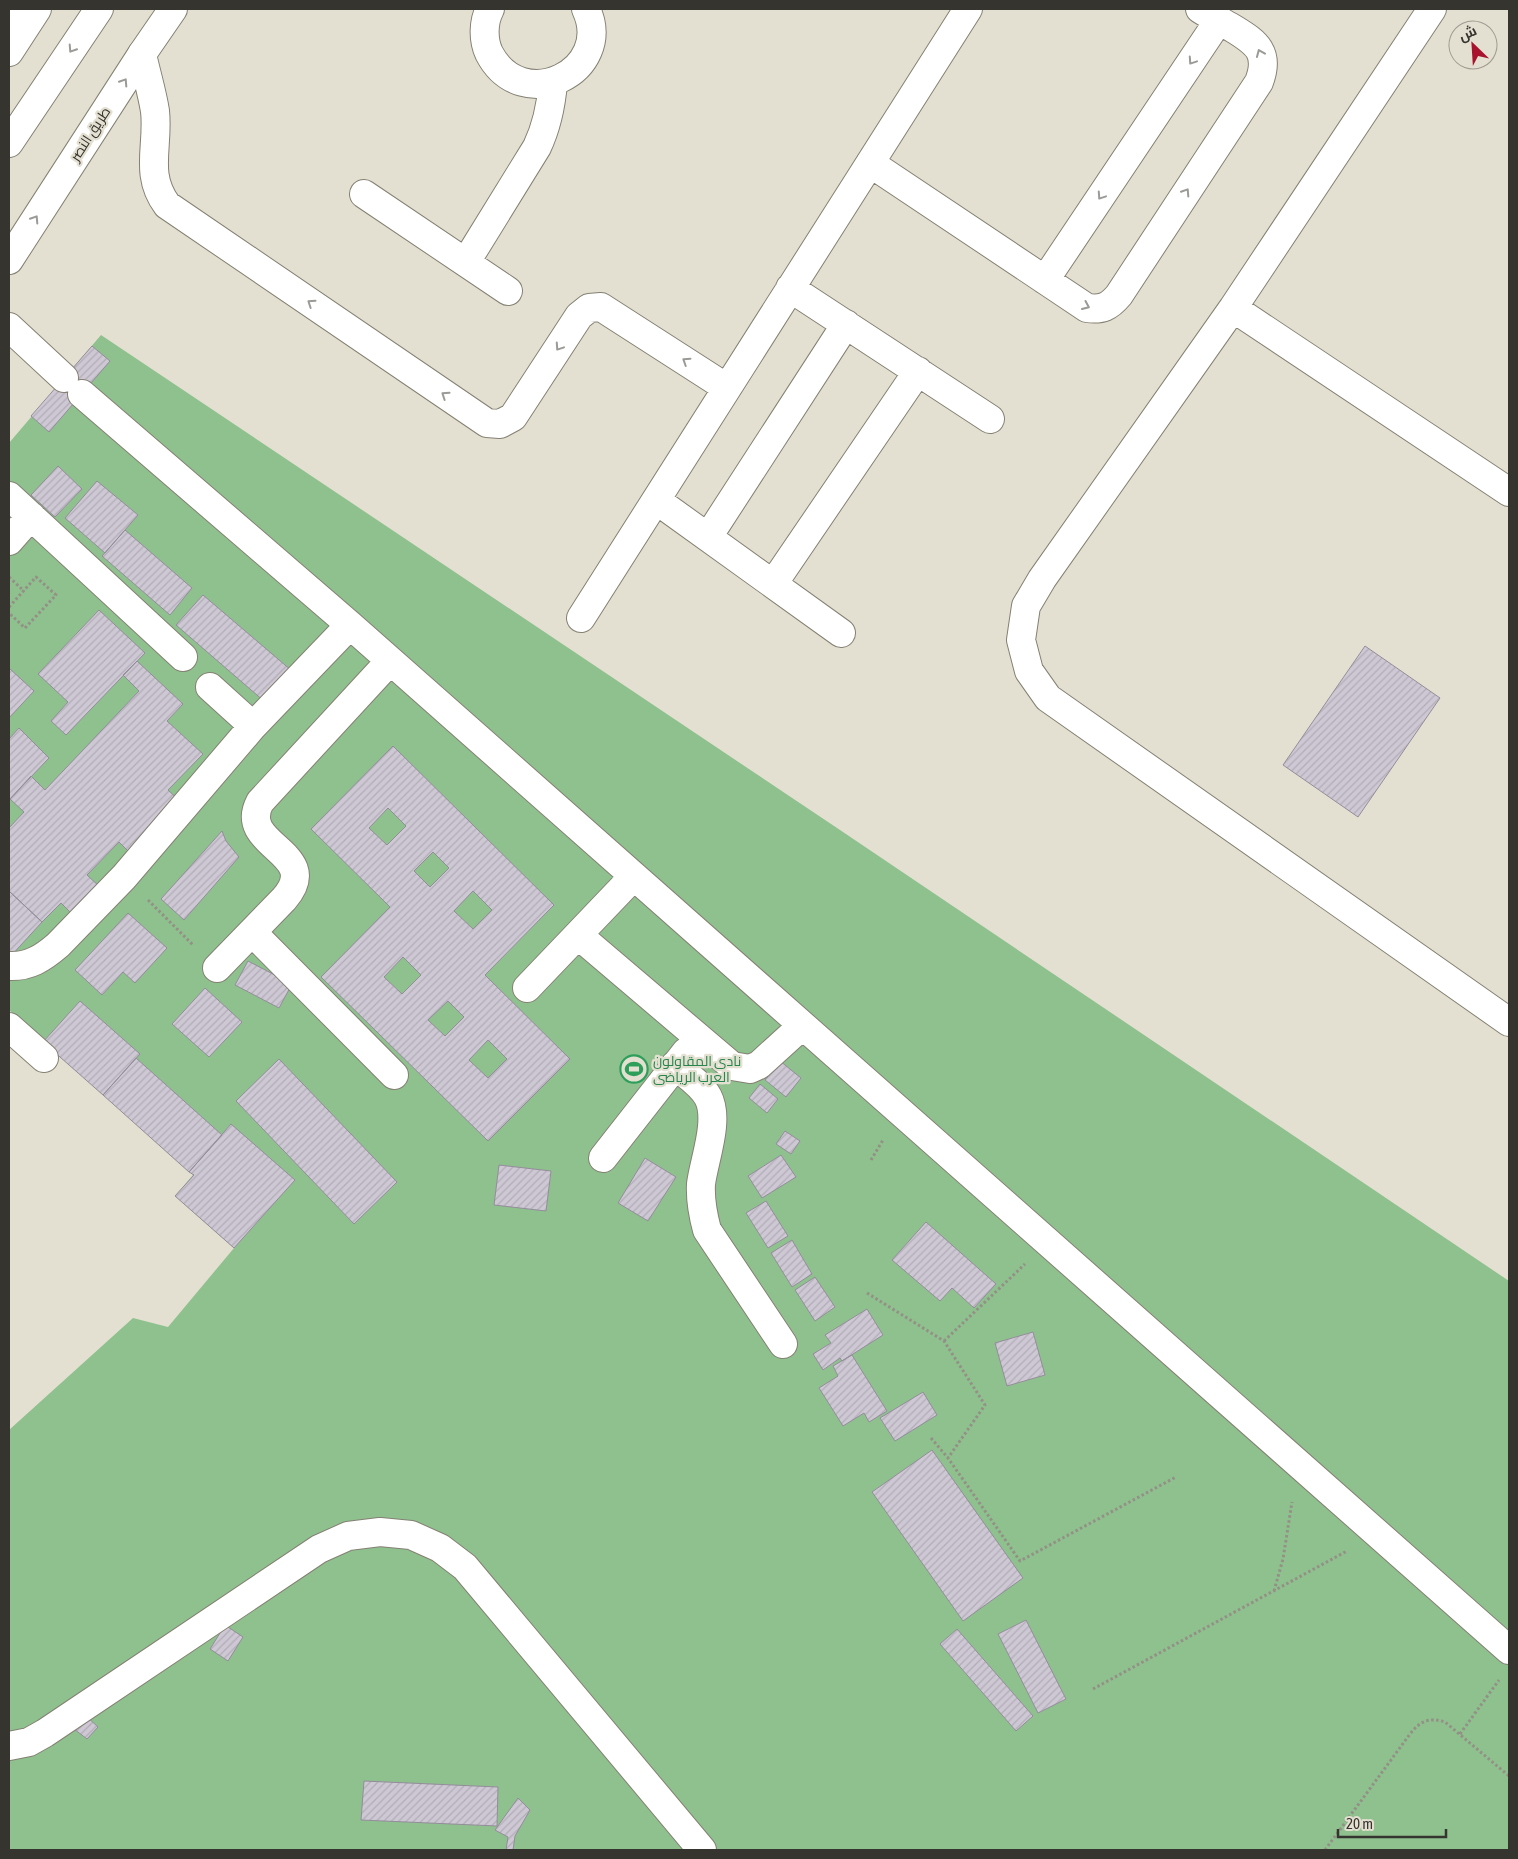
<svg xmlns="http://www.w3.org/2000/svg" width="1518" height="1859" font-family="'Asap Condensed',Cairo,sans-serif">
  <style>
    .park { fill: #8fc18f }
    .building { fill: url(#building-hatch); stroke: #938d9a; fill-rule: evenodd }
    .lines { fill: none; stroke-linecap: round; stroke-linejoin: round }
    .minor-casing { stroke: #848073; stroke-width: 30 }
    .highway-casing { stroke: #848073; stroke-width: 30 }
    .path { stroke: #939086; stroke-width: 3; stroke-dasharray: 2.5 2.5; stroke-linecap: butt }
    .minor { stroke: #fff; stroke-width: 28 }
    .highway { stroke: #fff; stroke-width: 28 }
    .oneway { stroke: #9a9a97 }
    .labels { text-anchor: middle; stroke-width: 4.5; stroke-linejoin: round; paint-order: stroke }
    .street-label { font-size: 14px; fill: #36342f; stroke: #e4e0d1 }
    .leisure-label { font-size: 14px; fill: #27864d; stroke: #e4e0d1; text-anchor: start }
  </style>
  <defs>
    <pattern id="building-hatch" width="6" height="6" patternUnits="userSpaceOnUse" patternTransform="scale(1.25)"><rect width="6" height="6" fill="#cec8d5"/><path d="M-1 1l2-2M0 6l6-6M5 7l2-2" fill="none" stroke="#b2acb7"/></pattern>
  </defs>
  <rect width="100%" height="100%" fill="#e4e0d1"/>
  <path class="park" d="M101,335L843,832L1509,1281V1850H9V1430L133,1318L168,1327L234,1248L175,1196L193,1175L9,1010V443Z"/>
  <path class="building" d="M92,346L110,361L49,432L31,416Z
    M58,466L82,489L55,517L31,495Z
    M97,481L138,515L105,553L65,518Z
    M125,530L192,588L170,615L102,556Z
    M203,595L292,671L265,702L176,625Z
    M99,610L145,653L66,735L51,721L68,702L38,674Z
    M1365,646L1440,698L1358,817L1283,765Z
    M137,661L183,704L167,721L203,754L168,790L181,802L131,854L119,842L87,875L102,889L75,917L61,903L42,922L9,891V828L24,812L10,799L31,776L45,790L139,691L123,675Z
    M9,668L34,691L9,718Z
    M19,728L49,758L9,800V739Z
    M393,746L554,905L485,975L570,1059L488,1141L321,977L390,907L311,829ZM388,808L406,826L387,845L369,828ZM433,852L449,868L430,887L414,871ZM473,891L492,910L473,929L454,911ZM403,957L421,975L402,994L384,977ZM448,1001L464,1017L445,1036L428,1020ZM488,1040L507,1059L488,1078L469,1060Z
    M222,831L226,841L239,857L184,920L161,899Z
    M9,891L42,922L10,957L9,956Z
    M128,913L167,948L135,983L123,972L102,995L75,970Z
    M248,961L292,984L279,1008L235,985Z
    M205,988L242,1022L209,1057L172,1024Z
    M80,1001L140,1054L103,1095L43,1042Z
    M136,1058L222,1135L189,1172L103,1095Z
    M279,1059L397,1182L354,1224L236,1101Z
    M780,1061L801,1078L786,1097L765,1080Z
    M760,1084L778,1099L767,1113L749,1098Z
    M231,1124L295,1180L234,1248L175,1196L194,1175L189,1172Z
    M785,1131L800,1141L791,1154L776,1144Z
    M781,1155L796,1177L762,1198L748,1176Z
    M645,1158L676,1177L648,1221L618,1203Z
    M499,1165L551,1171L546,1211L494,1205Z
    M766,1201L788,1236L768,1248L746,1213Z
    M926,1222L996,1284L974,1308L952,1288L940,1301L892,1260Z
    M792,1240L812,1274L792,1287L771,1253Z
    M815,1277L835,1307L815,1321L795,1290Z
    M867,1309L883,1335L842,1361L840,1358L823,1370L813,1354L831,1343L825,1335Z
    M1033,1332L1045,1375L1007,1386L995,1343Z
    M852,1355L887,1411L869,1422L864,1413L843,1426L819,1388L838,1376L833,1366Z
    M923,1392L937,1415L895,1441L880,1418Z
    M932,1450L1023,1578L963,1621L872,1492Z
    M1026,1620L1066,1699L1038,1713L998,1634Z
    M225,1625L243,1637L228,1661L210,1649Z
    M957,1629L1033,1716L1016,1731L940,1644Z
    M86,1716L98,1727L87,1739L74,1729Z
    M364,1781L498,1787L497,1826L361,1820Z
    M518,1798L530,1810L515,1836L513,1850H515H506L508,1837L495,1830Z"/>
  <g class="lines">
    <g class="minor-casing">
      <path id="minor" d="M490,9C483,22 483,40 489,53C522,117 615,71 586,9
        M1432,9L1233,308L1042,579L1026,606L1021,640L1029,671L1048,698L1509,1022
        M9,14L18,9
        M142,54C146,73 152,92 155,111C159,146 144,174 167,205L487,423L500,424L513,417L579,316L589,308L601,307L727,388
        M870,163L1087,308C1102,310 1109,307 1119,295L1259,82C1270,53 1257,43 1234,29C1222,22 1211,16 1200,9
        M364,194L508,291
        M466,262L537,147C547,126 551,106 553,83
        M1045,280L1219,20
        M790,288L990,419
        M1233,308L1509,492
        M9,327L64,378
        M82,394L350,625L1509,1650
        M9,496L183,657
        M656,500L841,633
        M708,537L846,324
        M9,541L31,516
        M773,584L918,371
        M581,618L968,9
        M210,687L253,726
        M252,932L394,1075
        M578,935L732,1066L750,1069L759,1065L802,1026
        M9,966C29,967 43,958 58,945L124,877L253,726L350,625
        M217,968L284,899C325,852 236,847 260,802L390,661
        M527,988L634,876
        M9,1027L44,1058
        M675,1065C686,1075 701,1084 708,1097C720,1120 704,1160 701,1184C700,1201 703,1215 707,1230L783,1344
        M603,1158L686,1052
        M9,1746L29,1742L45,1733L319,1549L348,1536L380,1532L411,1535L440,1548L465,1567L702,1850"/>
    </g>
    <g class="highway-casing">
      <path id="highway" d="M9,52L37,9
        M9,143L99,9
        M9,260L142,54L173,9"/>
    </g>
    <path class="path" d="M9,577L24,591
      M9,607L36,577L56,595L25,628L9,613
      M148,900L193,945
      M871,1160L883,1140
      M867,1293L944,1341L985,1405L948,1458
      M944,1341L1025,1264
      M931,1438L948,1458L1020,1561L1176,1477
      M1274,1591L1283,1559L1292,1502
      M1093,1689L1347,1551
      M1460,1734L1499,1680
      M1325,1850L1410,1734C1420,1721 1429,1717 1445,1722L1509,1776"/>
    <use href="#minor" class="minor"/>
    <use href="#highway" class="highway"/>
  </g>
  <defs><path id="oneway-chevron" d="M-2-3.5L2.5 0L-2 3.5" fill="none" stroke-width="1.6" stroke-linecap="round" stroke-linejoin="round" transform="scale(1.25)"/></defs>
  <g class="oneway">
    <use href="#oneway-chevron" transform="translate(72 49) rotate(123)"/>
    <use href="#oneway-chevron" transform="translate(1260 53) rotate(-113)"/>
    <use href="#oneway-chevron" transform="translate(1192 61) rotate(124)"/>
    <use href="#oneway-chevron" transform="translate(124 82) rotate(-57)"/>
    <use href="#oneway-chevron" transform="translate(1186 192) rotate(-57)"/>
    <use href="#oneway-chevron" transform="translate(1101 196) rotate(124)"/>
    <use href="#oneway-chevron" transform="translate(35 219) rotate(-57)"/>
    <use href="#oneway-chevron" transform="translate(311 303) rotate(-146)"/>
    <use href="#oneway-chevron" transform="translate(1086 306) rotate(24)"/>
    <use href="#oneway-chevron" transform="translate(559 347) rotate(124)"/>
    <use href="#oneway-chevron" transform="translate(686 361) rotate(-147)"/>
    <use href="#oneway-chevron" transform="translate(445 395) rotate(-146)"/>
  </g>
  <defs>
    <g id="stadium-ring" transform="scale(1.4375)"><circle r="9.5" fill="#e4e0d1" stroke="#2e9e5b" stroke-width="1.5"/><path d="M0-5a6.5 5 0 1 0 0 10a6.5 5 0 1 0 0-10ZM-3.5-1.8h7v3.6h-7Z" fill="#2e9e5b"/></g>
  </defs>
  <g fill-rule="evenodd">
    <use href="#stadium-ring" x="634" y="1069"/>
  </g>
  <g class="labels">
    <g class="street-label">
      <text transform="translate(90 134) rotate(-57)" y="5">طريق النصر</text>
    </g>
    <g class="leisure-label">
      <text x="653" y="1066">نادى المقاولون<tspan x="653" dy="16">العرب الرياضى</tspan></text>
    </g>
  </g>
  <rect width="1518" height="1859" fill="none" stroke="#36342f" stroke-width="20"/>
  <g transform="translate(1473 45) rotate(335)"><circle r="24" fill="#e4e0d1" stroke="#9e9b90"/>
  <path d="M0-4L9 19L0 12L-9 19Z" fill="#a9122d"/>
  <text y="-8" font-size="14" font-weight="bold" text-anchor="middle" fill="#36342f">ش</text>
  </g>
  <path d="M1338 1829v8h108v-8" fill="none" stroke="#36342f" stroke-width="2.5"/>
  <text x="1346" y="1829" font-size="15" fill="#36342f" stroke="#e4e0d1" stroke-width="4" paint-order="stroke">20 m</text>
</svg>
